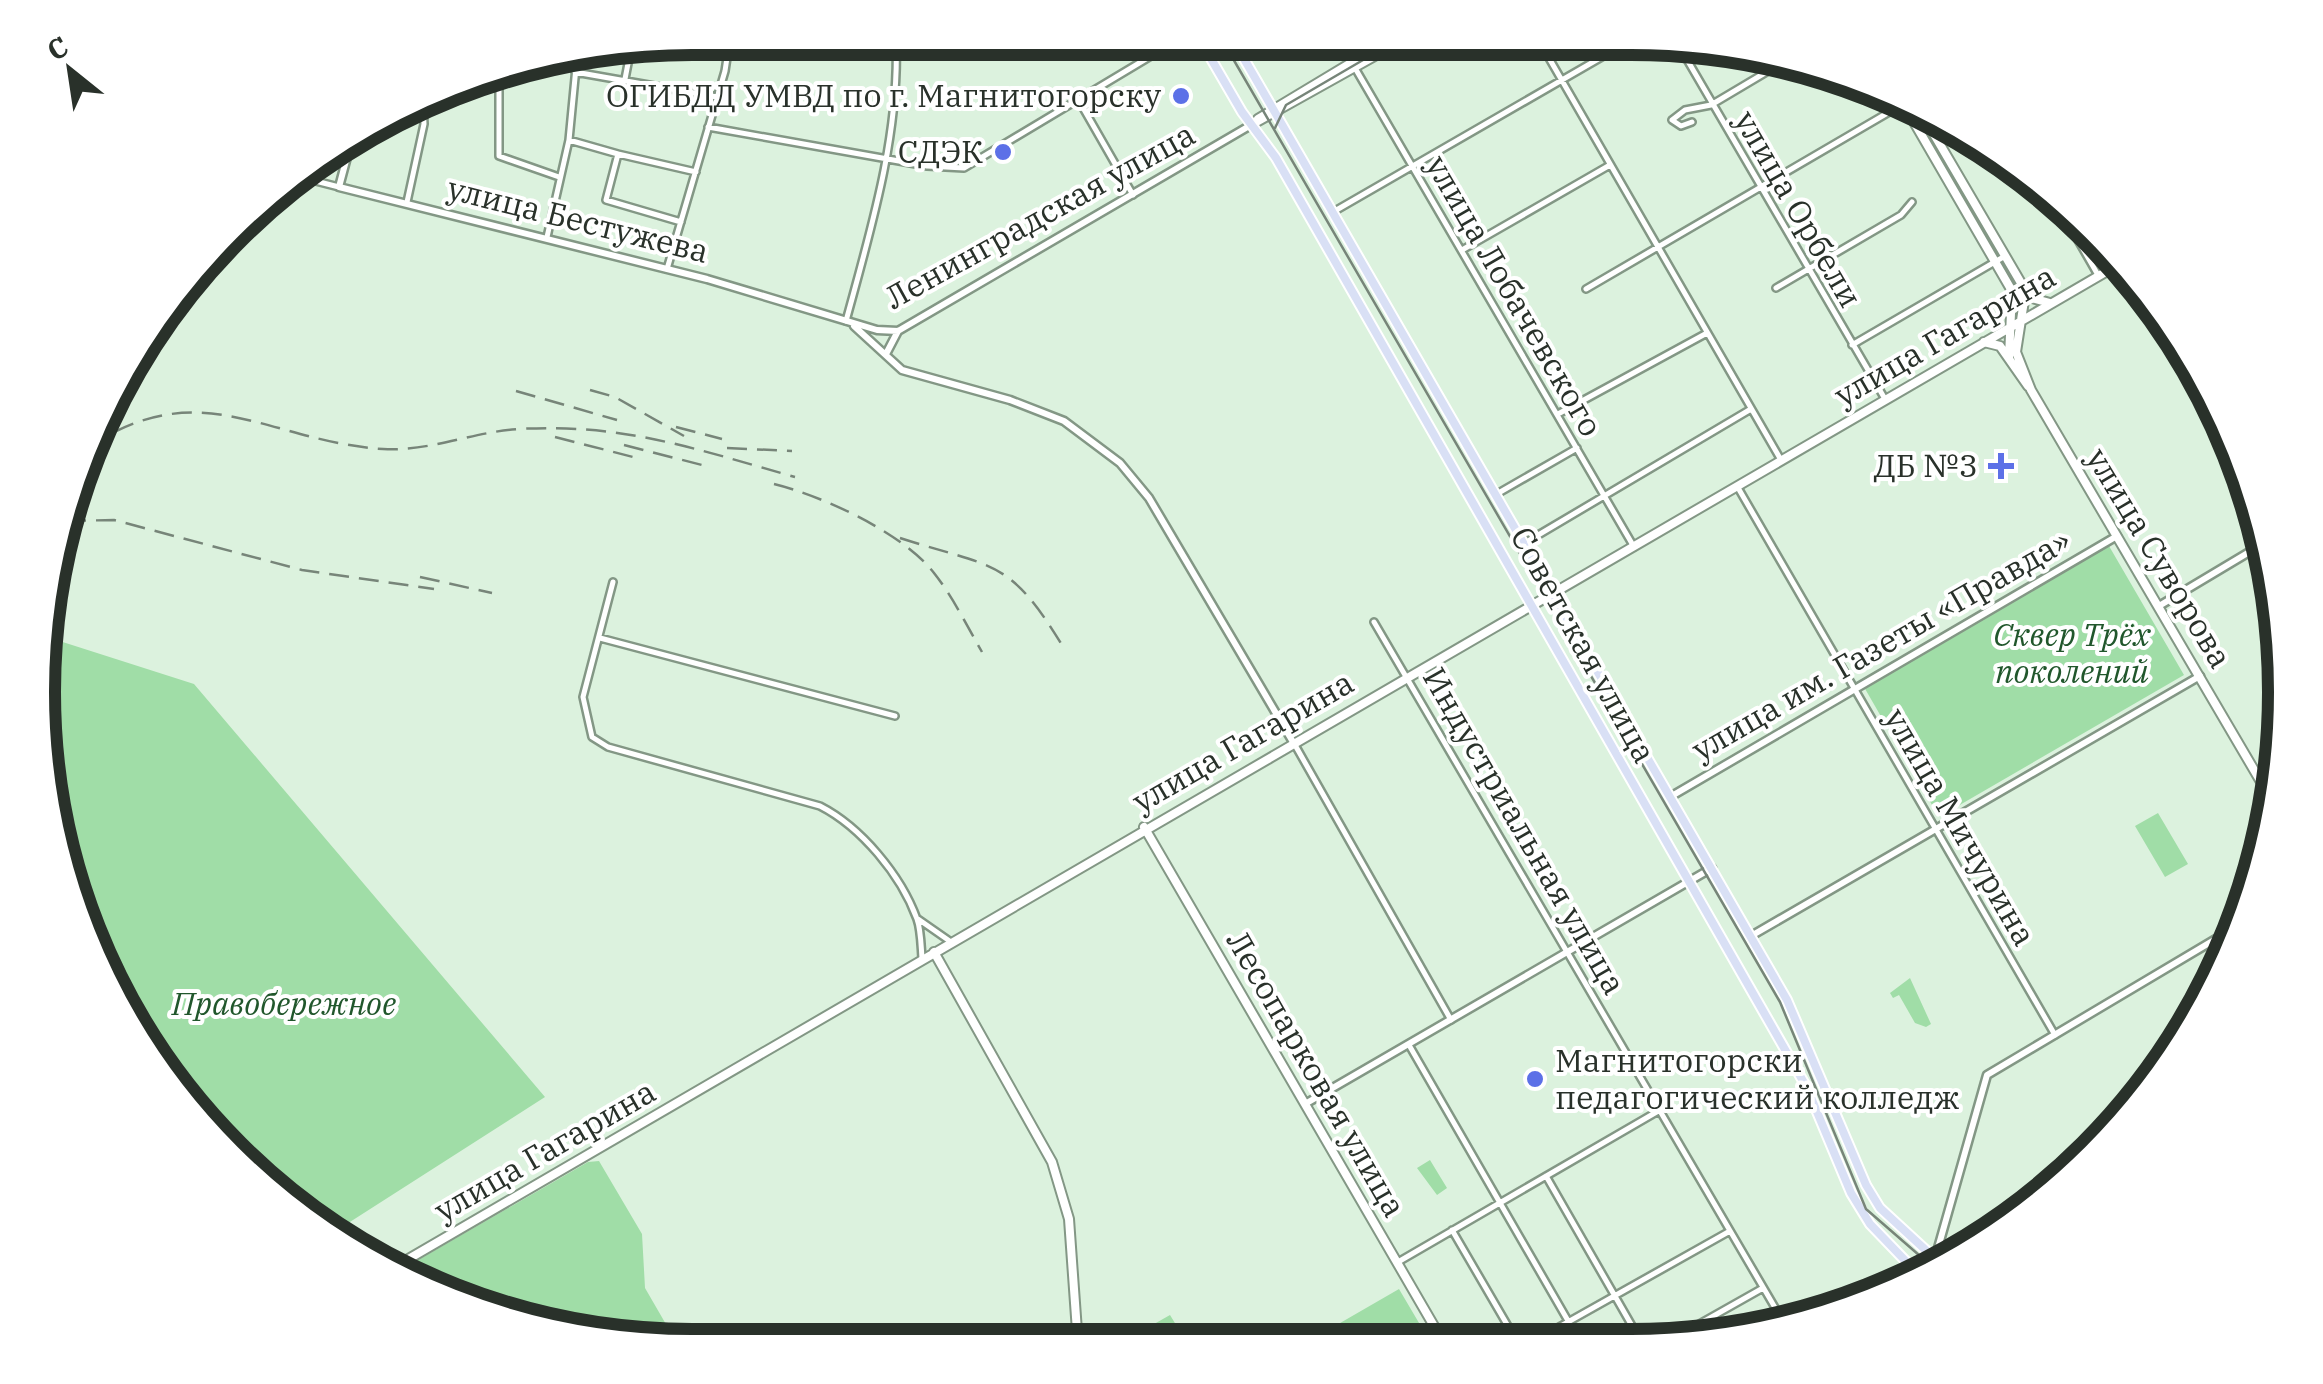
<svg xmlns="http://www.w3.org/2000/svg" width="2323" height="1384" font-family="'IBM Plex Serif',serif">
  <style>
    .green { fill: #a0dda7 }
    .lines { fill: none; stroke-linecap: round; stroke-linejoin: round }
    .minor-casing { stroke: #839785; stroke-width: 10 }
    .tertiary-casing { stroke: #839785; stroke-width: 11 }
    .secondary-casing { stroke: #839785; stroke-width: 12 }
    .primary-casing { stroke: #fff; stroke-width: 12 }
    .minor { stroke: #fff; stroke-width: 5 }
    .tertiary { stroke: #fff; stroke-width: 6 }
    .secondary { stroke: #fff; stroke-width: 8 }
    .primary { stroke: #d9e0f5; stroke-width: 8 }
    .tram { stroke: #778579; stroke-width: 2.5 }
    .rail { stroke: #778579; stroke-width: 2.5; stroke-dasharray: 20 10; stroke-linecap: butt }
    .poi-dot { fill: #5c70e7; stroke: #fff; stroke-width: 4 }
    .labels { text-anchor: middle; stroke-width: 8; stroke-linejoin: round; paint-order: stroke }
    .poi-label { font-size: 32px; fill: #29312a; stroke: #fff; text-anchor: end }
    .street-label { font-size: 32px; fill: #29312a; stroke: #fff }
    .park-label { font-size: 32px; font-style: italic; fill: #21572c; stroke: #fff }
    .rim { fill: none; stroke: #29312a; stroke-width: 12 }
  </style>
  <rect width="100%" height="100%" fill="#dcf2de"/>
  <path class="green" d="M2109,546L2184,675L1939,817L1864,687Z
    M47,637L194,684L545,1097L328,1236L172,1090L72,903L38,693Z
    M2158,813L2188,864L2165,877L2135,826Z
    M1910,978L1931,1024L1926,1027L1915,1023L1899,995L1893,998L1890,993Z
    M2105,1120L2112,1133L2096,1152L2084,1132Z
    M1430,1160L1447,1188L1437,1195L1417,1168Z
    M599,1161L642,1234L645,1288L678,1345H649L481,1312L399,1271L588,1162Z
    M1399,1289L1432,1345H1333L1330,1340L1326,1345H1302Z
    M1170,1315L1181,1333L1194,1326L1205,1345H1117Z"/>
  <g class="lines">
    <g class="minor-casing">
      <path id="minor" d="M1538,39L1781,460
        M1675,39L1885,399
        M674,40L730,41
        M1355,68L1634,547
        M499,69V156L559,177
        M575,72L717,97
        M625,79L631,48
        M1078,99L1133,195
        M1692,122L1681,126L1672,120L1685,110L1711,105L1785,61
        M708,127L927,166L964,168L1181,38
        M569,140L618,154L606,200L681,222
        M618,154L696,172
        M292,175L339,187
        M2052,195L2098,275
        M407,202L424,124L423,104
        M1333,212L1633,39
        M547,237L569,140L577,57
        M1462,250L1610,165
        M667,269L725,71L730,38
        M1776,288L1901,215L1912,202
        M1586,289L1903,104
        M846,321C871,229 900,134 896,38
        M1852,345L2005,256
        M1558,414L1707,333
        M1737,486L2055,1035
        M1495,495L1577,448
        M1523,544L1751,409
        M613,582L583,697L592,737L608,747L820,806C861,827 901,875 917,919C921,930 921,946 922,958
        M1374,622L1784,1323
        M600,638L895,716
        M1295,745L1451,1020
        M918,919L951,942
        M1409,1045L1582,1345
        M1546,1176L1643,1345
        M1452,1230L1519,1345
        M1398,1262L1660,1110
        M1527,1345L1730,1231
        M1662,1345L1763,1288"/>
    </g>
    <g class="tertiary-casing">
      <path id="tertiary" d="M351,142L339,187L707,279L877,330L898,331L1251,125
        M854,326L902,370L1010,400L1064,421L1120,463L1149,498L1293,742
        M886,354L898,331
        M2159,606L2266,542
        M1670,797L2117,536
        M1751,936L2200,676
        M1305,1104L1712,868
        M1917,1272L1936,1255L1987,1075L2241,924"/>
    </g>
    <g class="secondary-casing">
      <path id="secondary" d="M1903,103L2012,291L2009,357
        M1921,112L2021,283L2024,301L2016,352L2031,390L2274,804
        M1258,119L1391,39
        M1251,125L1405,39
        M2023,285L2032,298L2050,303
        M1984,342L2000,346L2028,386
        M1144,827L1445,1345
        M934,952L1052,1162L1069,1219L1078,1345
        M393,1268L2121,263"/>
    </g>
    <g class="primary-casing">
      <path id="primary" d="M1199,38L1242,112L1276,158L1807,1088L1851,1193L1870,1224L1920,1276
        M1232,38L1787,1000L1866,1185L1880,1208L1943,1266"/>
    </g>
    <use href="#minor" class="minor"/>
    <use href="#tertiary" class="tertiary"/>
    <use href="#secondary" class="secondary"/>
    <use href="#primary" class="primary"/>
    <path class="tram" d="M1221,38L1780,1002L1866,1209L1935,1269
      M1275,128L1286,105L1399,39"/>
    <path class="rail" d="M590,390L615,397L684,436
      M516,391L617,420
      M676,427L722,439
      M555,437L637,458
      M624,445L702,465
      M89,447C201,372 270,442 383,449C428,452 473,432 518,429C623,423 696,449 795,477
      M727,448L792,451
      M774,484C823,496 903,533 934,573C953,597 967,626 982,652
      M66,521L114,520L302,570L434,589
      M900,538C996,569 1009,557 1065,650
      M420,577L492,593"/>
  </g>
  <g class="poi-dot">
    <circle cx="1181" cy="96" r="10"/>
    <circle cx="1003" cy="152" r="10"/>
    <path d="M1996 451h10v10h10v10h-10v10h-10v-10h-10v-10h10z"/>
    <circle cx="1535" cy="1079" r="10"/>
  </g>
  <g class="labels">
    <g class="poi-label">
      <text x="1161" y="107">ОГИБДД УМВД по г. Магнитогорску</text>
      <text x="983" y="163">СДЭК</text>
      <text x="1978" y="477">ДБ №3</text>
      <text x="1555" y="1072" text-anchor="start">Магнитогорски<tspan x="1555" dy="37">педагогический колледж</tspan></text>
    </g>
    <g class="street-label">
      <text transform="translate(1798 209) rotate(60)" y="11">улица Орбели</text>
      <text transform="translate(1040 216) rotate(-29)" y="11">Ленинградская улица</text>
      <text transform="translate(578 220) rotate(14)" y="11">улица Бестужева</text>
      <text transform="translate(1514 296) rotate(60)" y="11">улица Лобачевского</text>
      <text transform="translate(1945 336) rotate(-30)" y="11">улица Гагарина</text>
      <text transform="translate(2159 558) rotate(59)" y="11">улица Суворова</text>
      <text transform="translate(1583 645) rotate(61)" y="11">Советская улица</text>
      <text transform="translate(1881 645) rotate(-30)" y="11">улица им. Газеты «Правда»</text>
      <text transform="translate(1243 742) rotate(-30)" y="11">улица Гагарина</text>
      <text transform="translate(1960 827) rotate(60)" y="11">улица Мичурина</text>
      <text transform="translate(1524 831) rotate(60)" y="11">Индустриальная улица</text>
      <text transform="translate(1316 1074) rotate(60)" y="11">Лесопарковая улица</text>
      <text transform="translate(545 1151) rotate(-30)" y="11">улица Гагарина</text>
    </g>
    <g class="park-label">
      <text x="2072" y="646">Сквер Трёх<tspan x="2072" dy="37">поколений</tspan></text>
      <text x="284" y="1015">Правобережное</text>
    </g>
  </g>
  <path d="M0 0H2323V1384H0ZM692 55H1631A637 637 0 0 1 2268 692V692A637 637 0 0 1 1631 1329H692A637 637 0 0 1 55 692V692A637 637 0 0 1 692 55Z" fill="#fff" fill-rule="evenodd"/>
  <path class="rim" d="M692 55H1631A637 637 0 0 1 2268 692V692A637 637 0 0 1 1631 1329H692A637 637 0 0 1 55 692V692A637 637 0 0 1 692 55Z"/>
  <g transform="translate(70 70) rotate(330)" stroke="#ffffff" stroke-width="8" paint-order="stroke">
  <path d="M0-8L18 38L0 25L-18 38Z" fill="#29312a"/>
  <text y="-15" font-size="28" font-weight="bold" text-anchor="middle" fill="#29312a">С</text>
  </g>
</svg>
